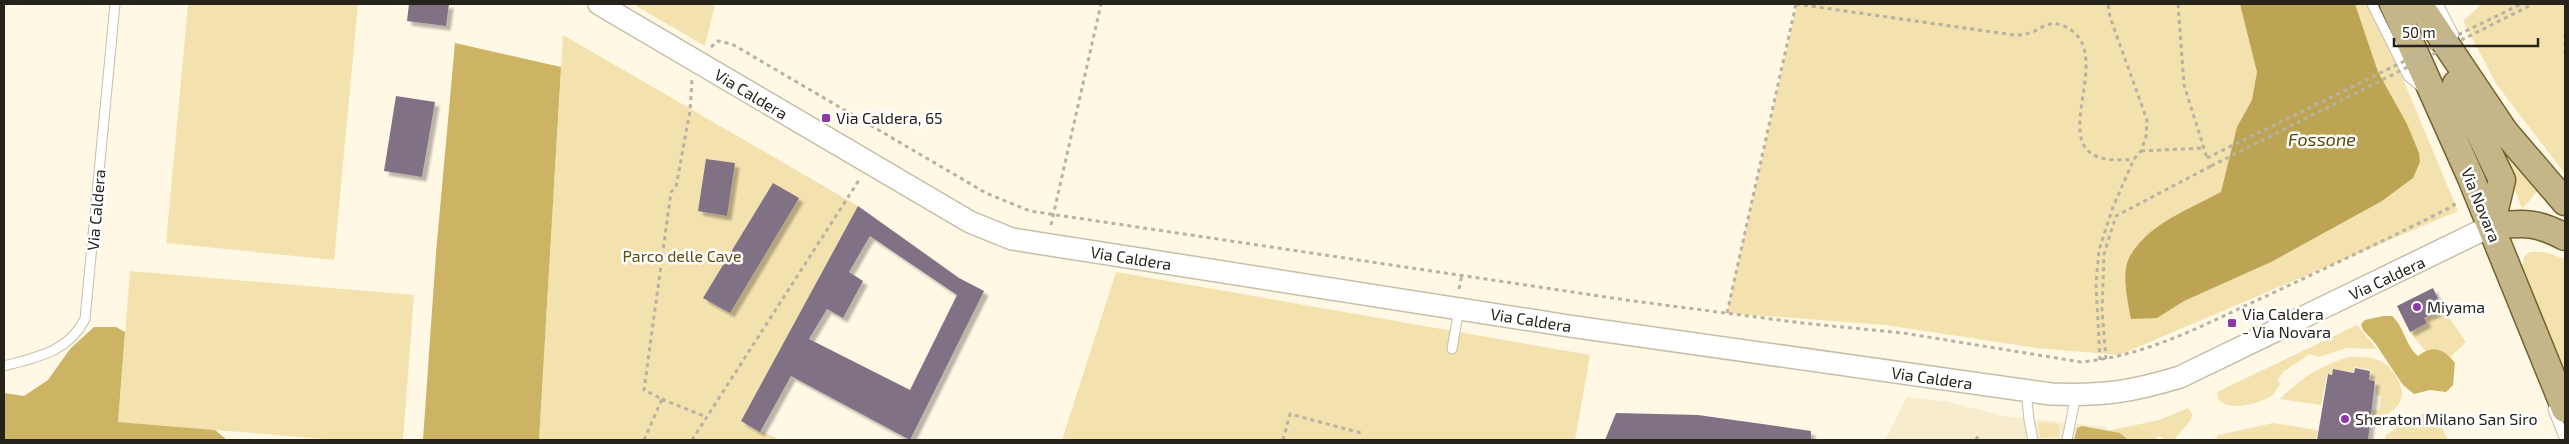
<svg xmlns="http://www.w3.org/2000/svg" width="2569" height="444" font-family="'Exo 2',sans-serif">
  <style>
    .built { fill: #f7eccd }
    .green { fill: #f4e2ae }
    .forest { fill: #cdb364 }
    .water { fill: #bda455 }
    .building { fill: #807184; fill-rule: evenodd; filter: url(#shadow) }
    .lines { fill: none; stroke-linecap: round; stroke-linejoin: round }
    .service-casing { stroke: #c6bea7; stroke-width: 11 }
    .tertiary-casing { stroke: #c6bea7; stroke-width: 24 }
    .primary-casing { stroke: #74632f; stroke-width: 29 }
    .path { stroke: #b7b2a1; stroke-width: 3; stroke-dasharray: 4 4; stroke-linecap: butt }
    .service { stroke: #fff; stroke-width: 9 }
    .tertiary { stroke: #fff; stroke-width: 21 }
    .primary { stroke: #c5b689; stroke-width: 26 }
    .path-bridge { stroke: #b7b2a1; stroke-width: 3; stroke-dasharray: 4 4; stroke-linecap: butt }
    .poi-dot { fill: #8d38a6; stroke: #fff; stroke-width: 2 }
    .labels { text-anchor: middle; stroke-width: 5; stroke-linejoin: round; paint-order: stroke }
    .street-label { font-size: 16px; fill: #26231a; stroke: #fff }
    .poi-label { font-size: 16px; fill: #26231a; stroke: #fff; text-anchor: start }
    .park-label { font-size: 16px; fill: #604e11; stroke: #fff }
    .water-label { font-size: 18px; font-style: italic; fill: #5a4808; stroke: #fff }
  </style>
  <defs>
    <filter id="shadow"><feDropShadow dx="4.5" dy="4.5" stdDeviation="1" flood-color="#0004"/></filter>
  </defs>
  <rect width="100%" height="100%" fill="#fef8e4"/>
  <path class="built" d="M1907,397L1944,401L2004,416L2107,427L2104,440H1885Z"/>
  <path class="green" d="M188,4H358L334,260L166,243Z
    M633,4H715L705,46Z
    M1797,4H2366L2395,60L2458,211L2119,355L2037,348L1885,325L1727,313Z
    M2482,4H2565V174L2497,85L2463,21Z
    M563,35L858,206L741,421L780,440H539Z
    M2512,153L2540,188L2522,209L2503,157Z
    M2530,252H2545L2565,259V381L2522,268L2524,257Z
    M130,271L414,295L403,440H338L118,422Z
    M1116,272L1590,355L1575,440H1062Z
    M2443,309L2466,342L2439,368L2410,332L2427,323L2424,318Z
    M2357,325L2377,349L2347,348L2319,357L2310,354L2284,371L2278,379L2280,385C2277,388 2274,395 2270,397C2257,404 2228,412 2218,399L2217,392Z
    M2348,357C2361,357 2375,356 2386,364C2393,369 2403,386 2402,395C2401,408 2383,420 2371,419L2372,410H2379L2381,396L2376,395V381L2370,379L2371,370L2354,367L2353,372L2333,369L2332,374H2327L2321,405L2280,399C2301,378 2320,366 2348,357Z
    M2188,408L2192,414L2191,420L2174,440H2166L2159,436L2155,440H2105L2107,431L2159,420Z
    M2422,414C2436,415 2443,428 2448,440H2385L2386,435L2416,415Z
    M2038,422L2058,424L2059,436L2040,438Z
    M2273,423L2318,430L2316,440H2216L2218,435Z"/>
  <path class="forest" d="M455,43L561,67L539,440H423L436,253Z
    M2383,316H2392C2405,328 2405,345 2418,356C2433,344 2444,349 2455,363L2453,385L2446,392L2430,390L2414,394L2403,385L2375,343L2363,330L2361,324L2365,320Z
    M94,327H116L125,332L118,422L215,430L227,440H4V393L24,396L48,380L70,349Z
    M2082,426L2120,433L2128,440H2074L2077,428Z"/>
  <path class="water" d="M2240,4H2355L2378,72L2407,124L2419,153L2420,162L2413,178L2382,201L2271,262L2184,301L2157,318L2131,319C2128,303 2121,274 2129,258C2147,224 2190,209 2221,192L2237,127L2252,100L2257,72Z"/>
  <path class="building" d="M409,4H449L446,26L407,21Z
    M396,96L435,102L422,177L384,171Z
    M706,159L735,163L727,216L698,211Z
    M773,183L799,198L730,313L703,298Z
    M858,206L959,278L984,291L910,440L791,376L760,432L741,421ZM870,236L957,295L910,390L809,339L827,309L843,318L863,281L849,272Z
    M2433,288L2443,309L2424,318L2427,323L2410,332L2397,306Z
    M2355,368L2370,371L2369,380L2375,381L2368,440H2317L2328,374L2332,375L2333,369L2354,373Z
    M1616,413L1698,415L1811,431V440H1605Z"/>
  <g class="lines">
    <g class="service-casing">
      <path id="service" d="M2372,4L2408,76L2422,88
        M2438,4L2454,35
        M1452,349L1459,309
        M4,366C38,357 68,352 85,319L115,4
        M2026,391L2029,420L2033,440
        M2553,409L2565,440
        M2067,440L2076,395"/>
    </g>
    <g class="tertiary-casing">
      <path id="tertiary" d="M599,4L970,222L1012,239L1569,326L2051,394C2102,396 2131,392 2180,377L2491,226"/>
    </g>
    <g class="primary-casing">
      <path id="primary" d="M2393,4L2471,178L2565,409
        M2419,4L2505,132L2565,202
        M2456,84L2502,180L2491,226
        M2491,226C2524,223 2535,221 2565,237"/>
    </g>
    <path class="path" d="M1796,4L2014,35C2019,35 2025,35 2029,33C2041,30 2047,20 2061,25C2130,50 2022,172 2134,159
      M2178,4L2184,85L2207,158
      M2565,34V54
      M711,47L718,41L732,44L986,193L1030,211L1626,300L1802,323L1903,333L2081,362C2147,356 2203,325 2262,298C2326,268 2390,238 2453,206L2456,202
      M2141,151L2203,148
      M1051,225L1101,4
      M1459,289L1462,275
      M1727,313L1796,4
      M2106,359L2102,311L2104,254L2116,216L2211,166
      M2100,360L2096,284L2099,250L2113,207L2134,159L2141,151L2146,136L2147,120L2110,17L2108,4
      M662,399L706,417
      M644,440L662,399L644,390L671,192L676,187L690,111L692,80
      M692,440L859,180
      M1283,440L1290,414L1361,433
      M1976,440L1978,436"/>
    <use href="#service" class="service"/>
    <use href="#tertiary" class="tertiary"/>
    <use href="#primary" class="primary"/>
    <path class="path-bridge" d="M2207,158L2521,4
      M2211,166L2533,4"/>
  </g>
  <g class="poi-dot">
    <rect x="821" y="113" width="10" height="10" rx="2.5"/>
    <circle cx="2417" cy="307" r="5"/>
    <rect x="2227" y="318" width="10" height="10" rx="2.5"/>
    <circle cx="2345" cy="419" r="5"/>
  </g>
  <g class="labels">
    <g class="street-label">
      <text transform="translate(751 94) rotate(31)" y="6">Via Caldera</text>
      <text transform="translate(2481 205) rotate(68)" y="6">Via Novara</text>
      <text transform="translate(96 210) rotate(-85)" y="6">Via Caldera</text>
      <text transform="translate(1131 258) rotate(9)" y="6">Via Caldera</text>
      <text transform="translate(2387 278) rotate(-25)" y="6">Via Caldera</text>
      <text transform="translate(1531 320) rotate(9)" y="6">Via Caldera</text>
      <text transform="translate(1932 378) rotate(8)" y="6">Via Caldera</text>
    </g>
    <g class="poi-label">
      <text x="836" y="124">Via Caldera, 65</text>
      <text x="2427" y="313">Miyama</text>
      <text x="2242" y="320">Via Caldera<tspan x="2242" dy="18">- Via Novara</tspan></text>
      <text x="2355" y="425">Sheraton Milano San Siro</text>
    </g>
    <g class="park-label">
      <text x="682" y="262">Parco delle Cave</text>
    </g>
    <g class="water-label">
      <text x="2322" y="146">Fossone</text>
    </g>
  </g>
  <rect width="2569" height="444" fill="none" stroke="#26231a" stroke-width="10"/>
  <path d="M2394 38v8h144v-8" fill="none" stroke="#26231a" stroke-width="2.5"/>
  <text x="2402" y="38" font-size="15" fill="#26231a" stroke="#ffffff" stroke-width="4" paint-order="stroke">50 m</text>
</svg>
